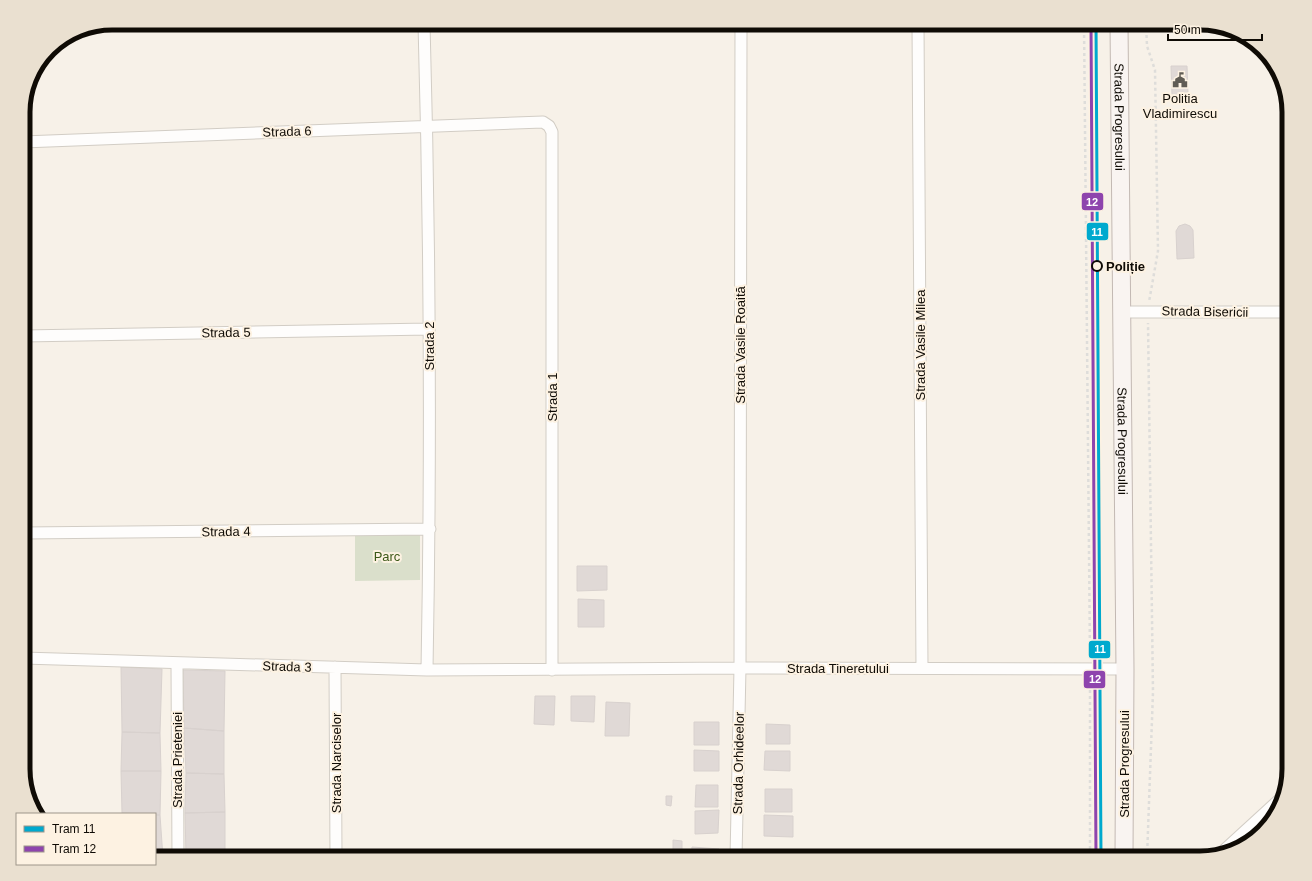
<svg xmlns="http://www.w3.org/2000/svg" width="1312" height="881" font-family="Helvetica,sans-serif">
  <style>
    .green { fill: #dadfcb }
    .building { fill: #e0d9d6; stroke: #d8d1ce }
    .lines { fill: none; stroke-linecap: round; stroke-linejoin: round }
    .minor-casing { stroke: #d2cdc5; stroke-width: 13 }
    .primary-casing { stroke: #c3b9b3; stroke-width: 19 }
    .path { stroke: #deddda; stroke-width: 2.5; stroke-dasharray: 3 3; stroke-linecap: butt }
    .minor { stroke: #fefdfc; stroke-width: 11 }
    .primary { stroke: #f9f4f1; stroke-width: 17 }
    .tram-1-casing { stroke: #fdf2e2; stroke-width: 6 }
    .tram-2-casing { stroke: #fdf2e2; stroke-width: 6 }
    .tram-1 { stroke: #00a9ce; stroke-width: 3 }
    .tram-2 { stroke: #8e44ad; stroke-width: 3 }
    .stop-dot { fill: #fdf2e2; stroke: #0f0b05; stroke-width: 2 }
    .labels { text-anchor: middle; stroke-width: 4; stroke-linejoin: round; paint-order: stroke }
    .poi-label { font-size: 13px; fill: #0f0b05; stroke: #fdf2e2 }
    .street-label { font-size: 13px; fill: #0f0b05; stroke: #fdf2e2 }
    .stop-label { font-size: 13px; font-weight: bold; fill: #0f0b05; stroke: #fdf2e2; text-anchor: start }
    .park-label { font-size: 13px; fill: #3c5818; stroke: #fdf2e2 }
    .rim { fill: none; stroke: #0f0b05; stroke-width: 5 }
    .line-badge { stroke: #fdf2e2; stroke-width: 1.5 }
    .badge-label { font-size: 11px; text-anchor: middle; font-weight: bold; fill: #fff }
  </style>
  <rect width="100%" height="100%" fill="#f7f1e8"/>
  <path class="green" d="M420,531V580L355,581V532Z"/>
  <path class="building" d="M1171,66H1187L1188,94L1172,95Z
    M1185,224L1190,226L1193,230L1194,258L1177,259L1176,231L1179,226Z
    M577,566H607V590L577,591Z
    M578,599L604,600V627H578Z
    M121,667L162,669L160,733L122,732Z
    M183,670L225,671L224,731L184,728Z
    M535,696H555L554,725L534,724Z
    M571,696H595L594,722L571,721Z
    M606,702L630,703L629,736H605Z
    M694,722H719V745H694Z
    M766,724L790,725V744H766Z
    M184,728L224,731V774L186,773Z
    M122,732L160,733L161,771H121Z
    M694,750L719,751V771H694Z
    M765,751H790V771L764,770Z
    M121,771H161L160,815L122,813Z
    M186,773L224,774L225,812L185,813Z
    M696,785H718V807H695Z
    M765,789H792V812H765Z
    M666,796H672L671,806L666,805Z
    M719,810L718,833L695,834V811Z
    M225,812V856H186L185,813Z
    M155,815H160L163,858H155Z
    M764,815L793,816V837L764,836Z
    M673,840L682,841V850H673Z
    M692,847L719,849V858H691Z"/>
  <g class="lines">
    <g class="minor-casing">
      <path id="minor" d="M424,23C430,238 431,454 427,670
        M918,23L922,668
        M23,142L543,122L549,126L552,132V670
        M1121,312H1289
        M23,336L429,329
        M23,533L430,529
        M23,658L427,670L740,668L1125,669
        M177,663L178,858
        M335,667L336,858
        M1221,853L1279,800
        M736,858L740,668L741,23"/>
    </g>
    <g class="primary-casing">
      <g id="primary">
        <path id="s1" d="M1119,23L1125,669L1124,858"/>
      </g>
    </g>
    <path class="path" d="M1084,23L1090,657
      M1146,23L1147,46L1155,70L1158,251L1149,302
      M1090,678V858
      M1147,858L1153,692L1148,323"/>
    <use href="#minor" class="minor"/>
    <use href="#primary" class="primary"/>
    <g class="tram-1-casing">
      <path id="tram-1" d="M1096,23L1101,858"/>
    </g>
    <g class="tram-2-casing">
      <path id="tram-2" d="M1091,23L1096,858"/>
    </g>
    <use href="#tram-1" class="tram-1"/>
    <use href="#tram-2" class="tram-2"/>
  </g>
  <defs>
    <g id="civic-bare" transform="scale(1.2)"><path d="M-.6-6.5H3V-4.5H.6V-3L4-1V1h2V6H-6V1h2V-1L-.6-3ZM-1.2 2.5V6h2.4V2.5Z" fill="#605c54" stroke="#fdf2e2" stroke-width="2.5" paint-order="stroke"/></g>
  </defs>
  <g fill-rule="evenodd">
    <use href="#civic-bare" x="1180" y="80"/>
  </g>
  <circle class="stop-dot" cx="1097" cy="266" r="5"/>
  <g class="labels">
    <g class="poi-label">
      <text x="1180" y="103">Politia<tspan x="1180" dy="15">Vladimirescu</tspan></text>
    </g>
    <g class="street-label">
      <text dy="5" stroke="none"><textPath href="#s1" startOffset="94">Strada Progresului</textPath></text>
      <text transform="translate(287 131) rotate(-2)" y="5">Strada 6</text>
      <text transform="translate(1205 311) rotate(1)" y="5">Strada Bisericii</text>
      <text transform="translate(226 332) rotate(-1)" y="5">Strada 5</text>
      <text transform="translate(740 345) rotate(-90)" y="5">Strada Vasile Roaită</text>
      <text transform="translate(920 345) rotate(-90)" y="5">Strada Vasile Milea</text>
      <text transform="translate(429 346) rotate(-90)" y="5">Strada 2</text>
      <text transform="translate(552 397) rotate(-90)" y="5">Strada 1</text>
      <text dy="5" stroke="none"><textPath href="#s1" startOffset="418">Strada Progresului</textPath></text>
      <text transform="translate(226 531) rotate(-1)" y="5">Strada 4</text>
      <text transform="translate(287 666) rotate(2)" y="5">Strada 3</text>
      <text x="838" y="673">Strada Tineretului</text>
      <text transform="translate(177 760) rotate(-90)" y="5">Strada Prieteniei</text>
      <text transform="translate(336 763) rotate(-90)" y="5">Strada Narciselor</text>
      <text transform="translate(738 763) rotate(-89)" y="5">Strada Orhideelor</text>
      <text transform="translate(1124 764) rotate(-90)" y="5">Strada Progresului</text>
    </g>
    <g class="stop-label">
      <text x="1106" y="271">Poliție</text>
    </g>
    <g class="park-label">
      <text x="387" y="561">Parc</text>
    </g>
  </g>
  <path d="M0 0H1312V881H0ZM112 30H1200A82 82 0 0 1 1282 112V769A82 82 0 0 1 1200 851H112A82 82 0 0 1 30 769V112A82 82 0 0 1 112 30Z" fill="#eae0d0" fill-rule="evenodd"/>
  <path class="rim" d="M112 30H1200A82 82 0 0 1 1282 112V769A82 82 0 0 1 1200 851H112A82 82 0 0 1 30 769V112A82 82 0 0 1 112 30Z"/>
  <g class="line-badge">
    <rect x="1081" y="192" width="23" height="19" rx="4" fill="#8e44ad"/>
    <rect x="1086" y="222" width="23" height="19" rx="4" fill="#00a9ce"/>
    <rect x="1088" y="640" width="23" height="19" rx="4" fill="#00a9ce"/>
    <rect x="1083" y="670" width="23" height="19" rx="4" fill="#8e44ad"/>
  </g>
  <g class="badge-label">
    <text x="1092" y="206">12</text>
    <text x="1097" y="236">11</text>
    <text x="1100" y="653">11</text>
    <text x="1095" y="683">12</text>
  </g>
  <rect x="16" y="813" width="140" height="52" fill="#fdf2e2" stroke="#9e968a"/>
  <rect x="24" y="826" width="20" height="6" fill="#00a9ce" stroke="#9e968a"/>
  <text x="52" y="833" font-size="12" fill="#0f0b05">Tram 11</text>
  <rect x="24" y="846" width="20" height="6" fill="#8e44ad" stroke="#9e968a"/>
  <text x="52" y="853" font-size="12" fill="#0f0b05">Tram 12</text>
  <path d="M1168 34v6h94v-6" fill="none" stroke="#0f0b05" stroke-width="2"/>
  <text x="1174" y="34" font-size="12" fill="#0f0b05" stroke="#fdf2e2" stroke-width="3" paint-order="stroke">50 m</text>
</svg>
